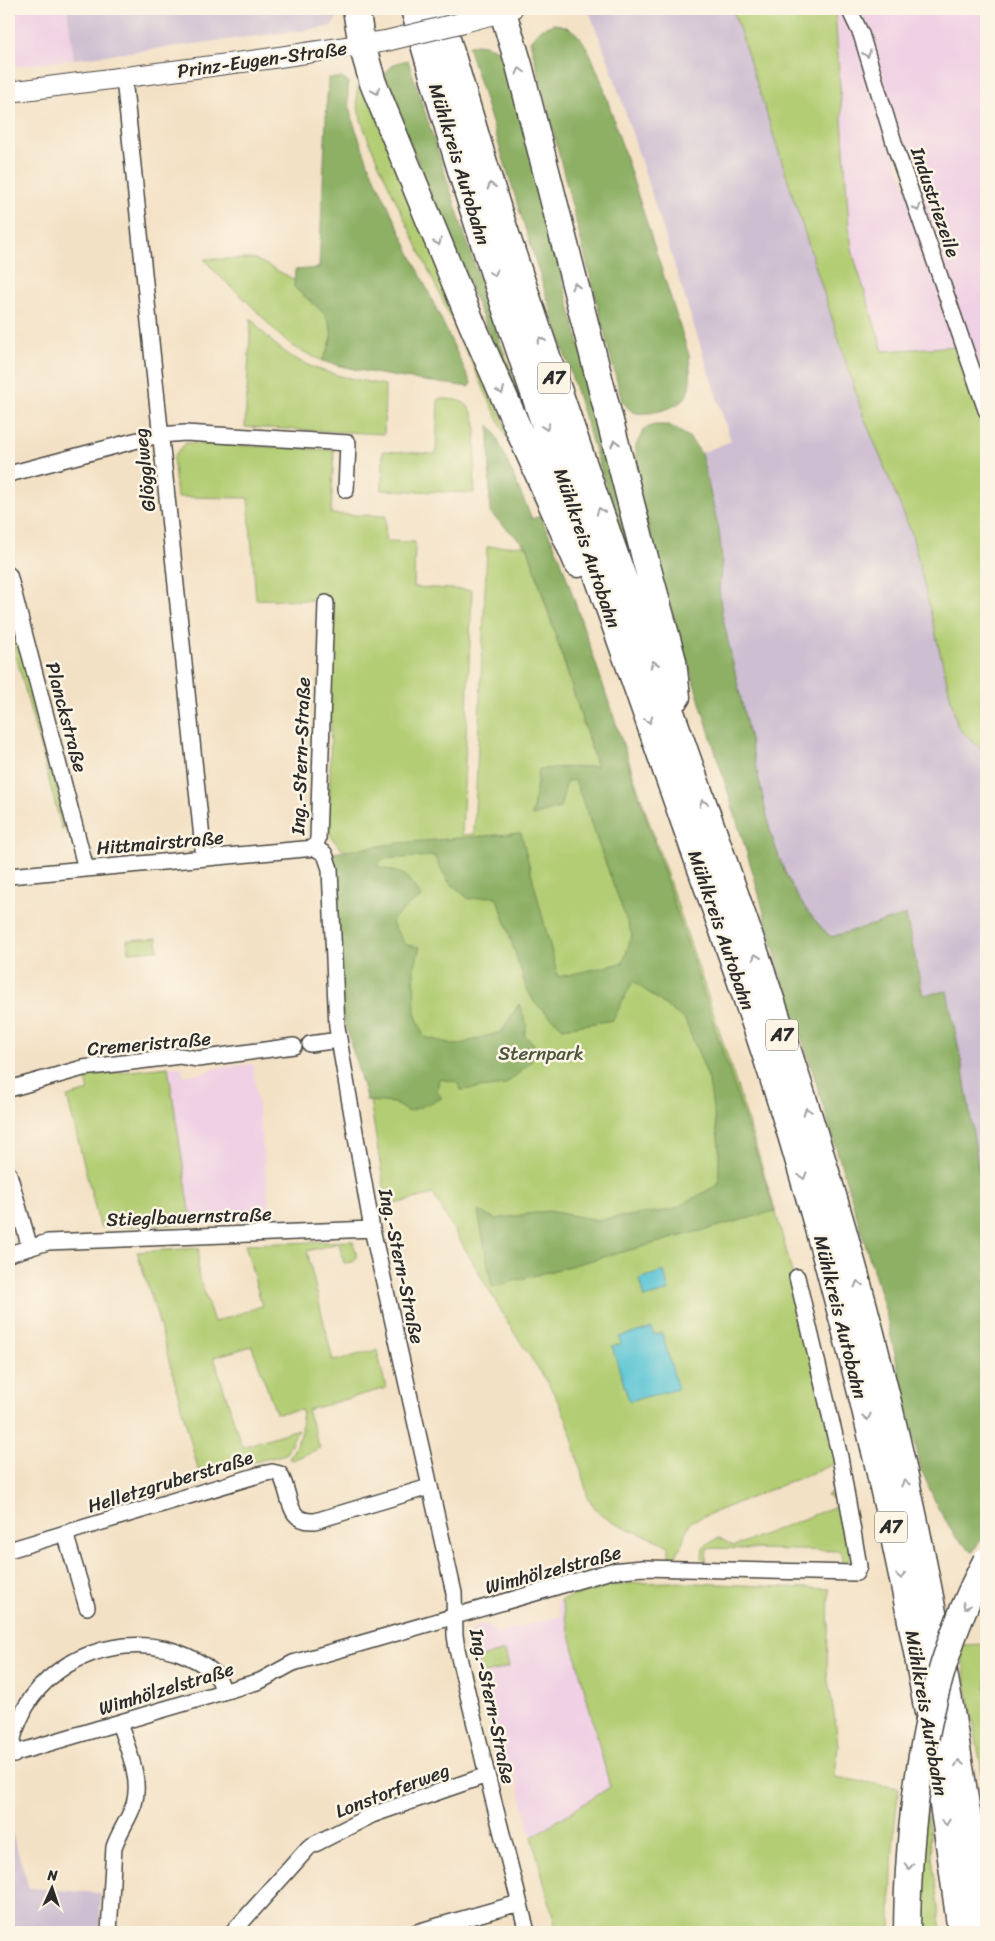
<svg xmlns="http://www.w3.org/2000/svg" width="995" height="1941" font-family="Sriracha,sans-serif">
  <style>
    .built { fill: #f0d0e4 }
    .industrial { fill: #cebed1 }
    .green { fill: #b2cd73; stroke: #6e7c4f }
    .forest { fill: #8db065; stroke: #5c6e48 }
    .water { fill: #5ac5d5; stroke: #427880 }
    .lines { fill: none; stroke-linecap: round; stroke-linejoin: round }
    .street-casing { stroke: #494642; stroke-width: 18 }
    .secondary-casing { stroke: #494642; stroke-width: 22 }
    .highway-casing { stroke: #494642; stroke-width: 29 }
    .street { stroke: #fff; stroke-width: 15 }
    .secondary { stroke: #fff; stroke-width: 20 }
    .highway { stroke: #fff; stroke-width: 26 }
    .secondary-bridge-casing { stroke: #494642; stroke-width: 22; stroke-linecap: butt }
    .highway-bridge-casing { stroke: #494642; stroke-width: 29; stroke-linecap: butt }
    .secondary-bridge { stroke: #fff; stroke-width: 20 }
    .highway-bridge { stroke: #fff; stroke-width: 26 }
    .oneway { stroke: #a0a0a0 }
    .labels { text-anchor: middle; stroke-width: 5; stroke-linejoin: round; paint-order: stroke }
    .shield { fill: #fcf5e5; stroke: #6a6863; stroke-width: 1 }
    .shield-label { font-size: 18px; font-weight: bold; fill: #2b2b2b }
    .street-label { font-size: 19px; fill: #2b2b2b; stroke: #fcf5e5 }
    .park-label { font-size: 19px; fill: #4d543d; stroke: #fcf5e5 }
  </style>
  <rect width="100%" height="100%" fill="#fcf5e5"/>
  <filter id="ink" filterUnits="userSpaceOnUse"><feTurbulence type="fractalNoise" baseFrequency=".02" numOctaves="2"/><feDisplacementMap in="SourceGraphic" scale="10" xChannelSelector="R" yChannelSelector="G"/><feConvolveMatrix kernelMatrix="1 2 1 2 8 2 1 2 1" color-interpolation-filters="sRGB"/></filter>
  <filter id="wash" filterUnits="userSpaceOnUse"><feTurbulence type="fractalNoise" baseFrequency=".0096" numOctaves="4" result="noise"/><feDisplacementMap in="SourceGraphic" scale="20" xChannelSelector="R" yChannelSelector="G"/><feGaussianBlur stdDeviation="1.12" result="paint"/><feColorMatrix in="noise" values="0 0 0 0 0 0 0 0 0 0 0 0 0 0 0 0 0 1.4 0 .05"/><feComposite in="paint" operator="in"/></filter>
  <g filter="url(#wash)">
    <rect width="100%" height="100%" fill="#f3e1c5"/>
    <path class="built" d="M9,9H67L74,59L9,67Z
      M835,9L847,19L854,30L958,346L883,351L853,254L849,227Z
      M858,9H986V387L906,155L866,24Z
      M253,1064L271,1220L192,1224L168,1067H181L183,1076L207,1072L216,1068Z
      M561,1600L610,1787L532,1837L512,1762L500,1764L479,1681L472,1633L474,1629L481,1623L498,1633L560,1616L556,1601Z"/>
    <path class="industrial" d="M67,9H339L335,22L330,27L323,28L74,59Z
      M596,9H733L863,415L912,534L958,728L986,753V1215L947,991L923,995L907,916L831,937L814,920L795,896L781,867L771,834L722,614L719,589L722,560L719,530L701,453L731,441L610,65L589,11Z
      M9,1823L29,1888L101,1893L99,1932H9Z"/>
    <path class="green" d="M733,9H835L849,227L853,254L883,351L958,346L986,433V753L958,728L912,534L863,415Z
      M362,81L541,511L377,160C371,144 346,95 362,81Z
      M204,259H255L295,280L294,287C322,312 345,322 322,361L294,347L279,335L247,301L217,274Z
      M251,318C287,367 329,375 385,385L384,434L245,427Z
      M438,399C460,399 470,400 476,424L474,493L382,490L383,451L436,454Z
      M186,443L334,450L331,514L386,516L385,541L415,542L414,587L472,590L462,835L474,834L487,547L527,545L597,767L630,765C680,913 731,1060 775,1210C799,1293 817,1378 837,1463L692,1521C683,1531 684,1546 675,1556H669V1546C642,1530 603,1529 588,1497L568,1423L559,1403L548,1383L513,1331L433,1194L387,1206L359,1032L353,857C342,850 334,843 329,832L333,601L256,599L248,498L177,497L173,457Z
      M9,607L67,828L62,830L9,629Z
      M157,938L158,950L128,952L127,940Z
      M168,1067L192,1224L100,1227L67,1097L89,1091L85,1076Z
      M353,1241L357,1257L353,1262L344,1263L339,1243L307,1251L333,1361L377,1350L386,1388L307,1410L320,1448L293,1460L289,1459L301,1435L302,1410L276,1413L252,1346L214,1357L242,1447L298,1429L286,1454L200,1476L156,1312L137,1252L199,1248L198,1273L214,1322L262,1306L245,1244Z
      M833,1494L840,1498L851,1561L842,1565L841,1551L707,1548L706,1562L702,1558L703,1548L706,1544L719,1538L734,1546L839,1505L827,1495Z
      M673,1582L829,1589L827,1675L835,1719L838,1745L835,1777L899,1788C892,1836 891,1884 891,1932H557L532,1837L610,1787L561,1600L610,1586L636,1583Z
      M986,1644V1795L960,1645Z
      M505,1651L509,1667L482,1674L477,1658Z
      M926,1805L941,1932H917Z"/>
    <path class="forest" d="M553,24C583,25 591,57 601,80L689,355C690,368 692,382 687,394C682,408 646,417 633,412C629,410 625,404 622,401L530,41L539,30Z
      M476,44C489,45 496,48 505,56L647,607H644L468,46Z
      M408,60L497,334L561,505L384,81C386,67 395,62 408,60Z
      M328,78H341L348,81V99L352,119L368,163L471,383L469,387C420,380 370,375 322,361C345,322 322,312 294,287L295,270L319,268Z
      M489,425L493,429L532,519L540,516L559,555L630,765L629,766L775,1211L492,1287L478,1211L496,1219L548,1211L598,1220L672,1210L719,1184V1145L708,1077L685,1020L633,981L613,1020L563,1028L535,1003L526,987L500,905L495,896L469,899L448,881L434,856L382,859L377,866L405,875L422,897L406,907L391,922L406,945L420,947L414,969L415,1013L424,1037L457,1045L501,1032L519,1004L527,1025L524,1035L534,1044L531,1062L505,1085L461,1090L457,1082L439,1079L437,1092L442,1098L408,1112L394,1103L367,1101L336,991L325,854L400,843L521,833L558,977L623,963L632,935L575,780L567,781L560,808L532,816L539,769L597,766L528,548L490,513Z
      M654,425H669L689,437L701,453L719,530L722,560L719,589L722,614L771,834C786,879 796,903 831,937L906,915L923,995L947,991L963,1070L986,1215V1530L973,1552L957,1539L938,1508L921,1469L884,1306L817,1085L781,976L754,876L657,564L636,475V445L644,429Z"/>
    <path class="water" d="M664,1271L669,1291L644,1298L639,1279Z
      M652,1328L654,1335L662,1333L678,1389L629,1401L612,1346L621,1344L619,1337Z"/>
  </g>
  <g filter="url(#ink)">
    <g class="lines">
      <g class="street-casing">
        <path id="street" d="M849,9L861,34L896,149L986,410
          M124,78L204,858
          M9,474L134,441L160,435L185,433L348,443L346,490
          M9,575L86,869
          M315,848L325,854L330,869L337,1027L342,1057L372,1229L454,1593L455,1635L457,1649L487,1775L527,1932
          M315,848L318,839L326,603
          M9,876L315,848
          M310,1044L339,1040
          M9,1089L83,1068L180,1056L198,1059L294,1046
          M9,1174L30,1248
          M9,1254L48,1242L372,1229
          M65,1533L87,1607
          M9,1550L262,1474L272,1472L280,1474C292,1494 285,1523 315,1521L429,1487
          M9,1755L260,1681L293,1663L611,1571L643,1568L856,1573L859,1566L840,1457L797,1277
          M14,1755C10,1742 15,1731 20,1719C46,1656 127,1629 187,1656C198,1661 211,1668 218,1678C221,1682 222,1688 223,1692
          M109,1932L114,1847C119,1832 129,1819 134,1804C142,1778 127,1748 119,1723
          M233,1932L309,1847L372,1815L487,1775
          M417,1932L519,1903"/>
      </g>
      <g class="secondary-casing">
        <path id="secondary" d="M464,22L512,9
          M9,92L266,59L386,41"/>
      </g>
      <g class="highway-casing">
        <path id="highway" d="M356,9L362,45L373,83L472,324L578,564
          M414,9C434,80 454,151 477,221C536,406 603,589 667,773C709,893 754,1013 791,1135C869,1395 927,1663 961,1932
          M438,9L498,210L529,303C559,392 589,481 620,569C692,773 767,975 829,1182C902,1426 951,1679 984,1932
          M502,9L519,65L645,558L673,661L677,697"/>
      </g>
      <use href="#street" class="street"/>
      <use href="#secondary" class="secondary"/>
      <use href="#highway" class="highway"/>
      <g class="secondary-bridge-casing">
        <path id="secondary-bridge" d="M386,41L464,22"/>
      </g>
      <g class="highway-bridge-casing">
        <path id="highway-bridge" d="M907,1932C908,1806 926,1674 986,1561"/>
      </g>
      <use href="#secondary-bridge" class="secondary-bridge"/>
      <use href="#highway-bridge" class="highway-bridge"/>
    </g>
    <defs><path id="oneway-chevron" d="M-2-3.5L2.5 0L-2 3.5" fill="none" stroke-width="1.6" stroke-linecap="round" stroke-linejoin="round" transform="scale(1.25)"/></defs>
    <g class="oneway">
      <use href="#oneway-chevron" transform="translate(867 54) rotate(73)"/>
      <use href="#oneway-chevron" transform="translate(520 71) rotate(-105)"/>
      <use href="#oneway-chevron" transform="translate(376 91) rotate(68)"/>
      <use href="#oneway-chevron" transform="translate(491 186) rotate(-107)"/>
      <use href="#oneway-chevron" transform="translate(917 208) rotate(71)"/>
      <use href="#oneway-chevron" transform="translate(438 242) rotate(67)"/>
      <use href="#oneway-chevron" transform="translate(494 273) rotate(72)"/>
      <use href="#oneway-chevron" transform="translate(575 286) rotate(-104)"/>
      <use href="#oneway-chevron" transform="translate(541 340) rotate(-109)"/>
      <use href="#oneway-chevron" transform="translate(501 391) rotate(66)"/>
      <use href="#oneway-chevron" transform="translate(546 427) rotate(71)"/>
      <use href="#oneway-chevron" transform="translate(615 443) rotate(-104)"/>
      <use href="#oneway-chevron" transform="translate(600 511) rotate(-109)"/>
      <use href="#oneway-chevron" transform="translate(654 664) rotate(-109)"/>
      <use href="#oneway-chevron" transform="translate(649 720) rotate(71)"/>
      <use href="#oneway-chevron" transform="translate(703 803) rotate(-109)"/>
      <use href="#oneway-chevron" transform="translate(756 957) rotate(-109)"/>
      <use href="#oneway-chevron" transform="translate(807 1111) rotate(-108)"/>
      <use href="#oneway-chevron" transform="translate(803 1176) rotate(74)"/>
      <use href="#oneway-chevron" transform="translate(858 1284) rotate(-105)"/>
      <use href="#oneway-chevron" transform="translate(867 1417) rotate(77)"/>
      <use href="#oneway-chevron" transform="translate(905 1483) rotate(-102)"/>
      <use href="#oneway-chevron" transform="translate(901 1576) rotate(79)"/>
      <use href="#oneway-chevron" transform="translate(966 1606) rotate(113)"/>
      <use href="#oneway-chevron" transform="translate(959 1763) rotate(-100)"/>
      <use href="#oneway-chevron" transform="translate(946 1822) rotate(82)"/>
      <use href="#oneway-chevron" transform="translate(909 1866) rotate(93)"/>
    </g>
  </g>
  <g class="labels">
    <g class="shield">
      <rect x="538" y="362.5" width="32" height="31" rx="4"/>
      <rect x="766" y="1019.5" width="32" height="31" rx="4"/>
      <rect x="875" y="1511.5" width="32" height="31" rx="4"/>
    </g>
    <g class="shield-label">
      <text x="554" y="384">A7</text>
      <text x="782" y="1041">A7</text>
      <text x="891" y="1533">A7</text>
    </g>
    <g class="street-label">
      <text transform="translate(262 59) rotate(-8)" y="7">Prinz-Eugen-Straße</text>
      <text transform="translate(460 164) rotate(73)" y="7">Mühlkreis Autobahn</text>
      <text transform="translate(936 202) rotate(71)" y="7">Industriezeile</text>
      <text transform="translate(144 470) rotate(-96)" y="7">Glögglweg</text>
      <text transform="translate(588 548) rotate(71)" y="7">Mühlkreis Autobahn</text>
      <text transform="translate(67 717) rotate(75)" y="7">Planckstraße</text>
      <text transform="translate(300 756) rotate(-88)" y="7">Ing.-Stern-Straße</text>
      <text transform="translate(160 842) rotate(-5)" y="7">Hittmairstraße</text>
      <text transform="translate(722 930) rotate(71)" y="7">Mühlkreis Autobahn</text>
      <text transform="translate(149 1043) rotate(-5)" y="7">Cremeristraße</text>
      <text transform="translate(189 1216) rotate(-2)" y="7">Stieglbauernstraße</text>
      <text transform="translate(402 1266) rotate(78)" y="7">Ing.-Stern-Straße</text>
      <text transform="translate(841 1317) rotate(76)" y="7">Mühlkreis Autobahn</text>
      <text transform="translate(170 1481) rotate(-17)" y="7">Helletzgruberstraße</text>
      <text transform="translate(553 1569) rotate(-15)" y="7">Wimhölzelstraße</text>
      <text transform="translate(166 1688) rotate(-17)" y="7">Wimhölzelstraße</text>
      <text transform="translate(493 1706) rotate(78)" y="7">Ing.-Stern-Straße</text>
      <text transform="translate(927 1713) rotate(80)" y="7">Mühlkreis Autobahn</text>
      <text transform="translate(392 1790) rotate(-21)" y="7">Lonstorferweg</text>
    </g>
    <g class="park-label">
      <text x="541" y="1060">Sternpark</text>
    </g>
  </g>
  <rect width="995" height="1941" fill="none" stroke="#fcf5e5" stroke-width="30"/>
  <g transform="translate(52 1888) rotate(3)" stroke="#fcf5e5" stroke-width="4" paint-order="stroke">
  <path d="M0-4L9 19L0 12L-9 19Z" fill="#2b2b2b"/>
  <text y="-8" font-size="14" font-weight="bold" text-anchor="middle" fill="#2b2b2b">N</text>
  </g>
</svg>
